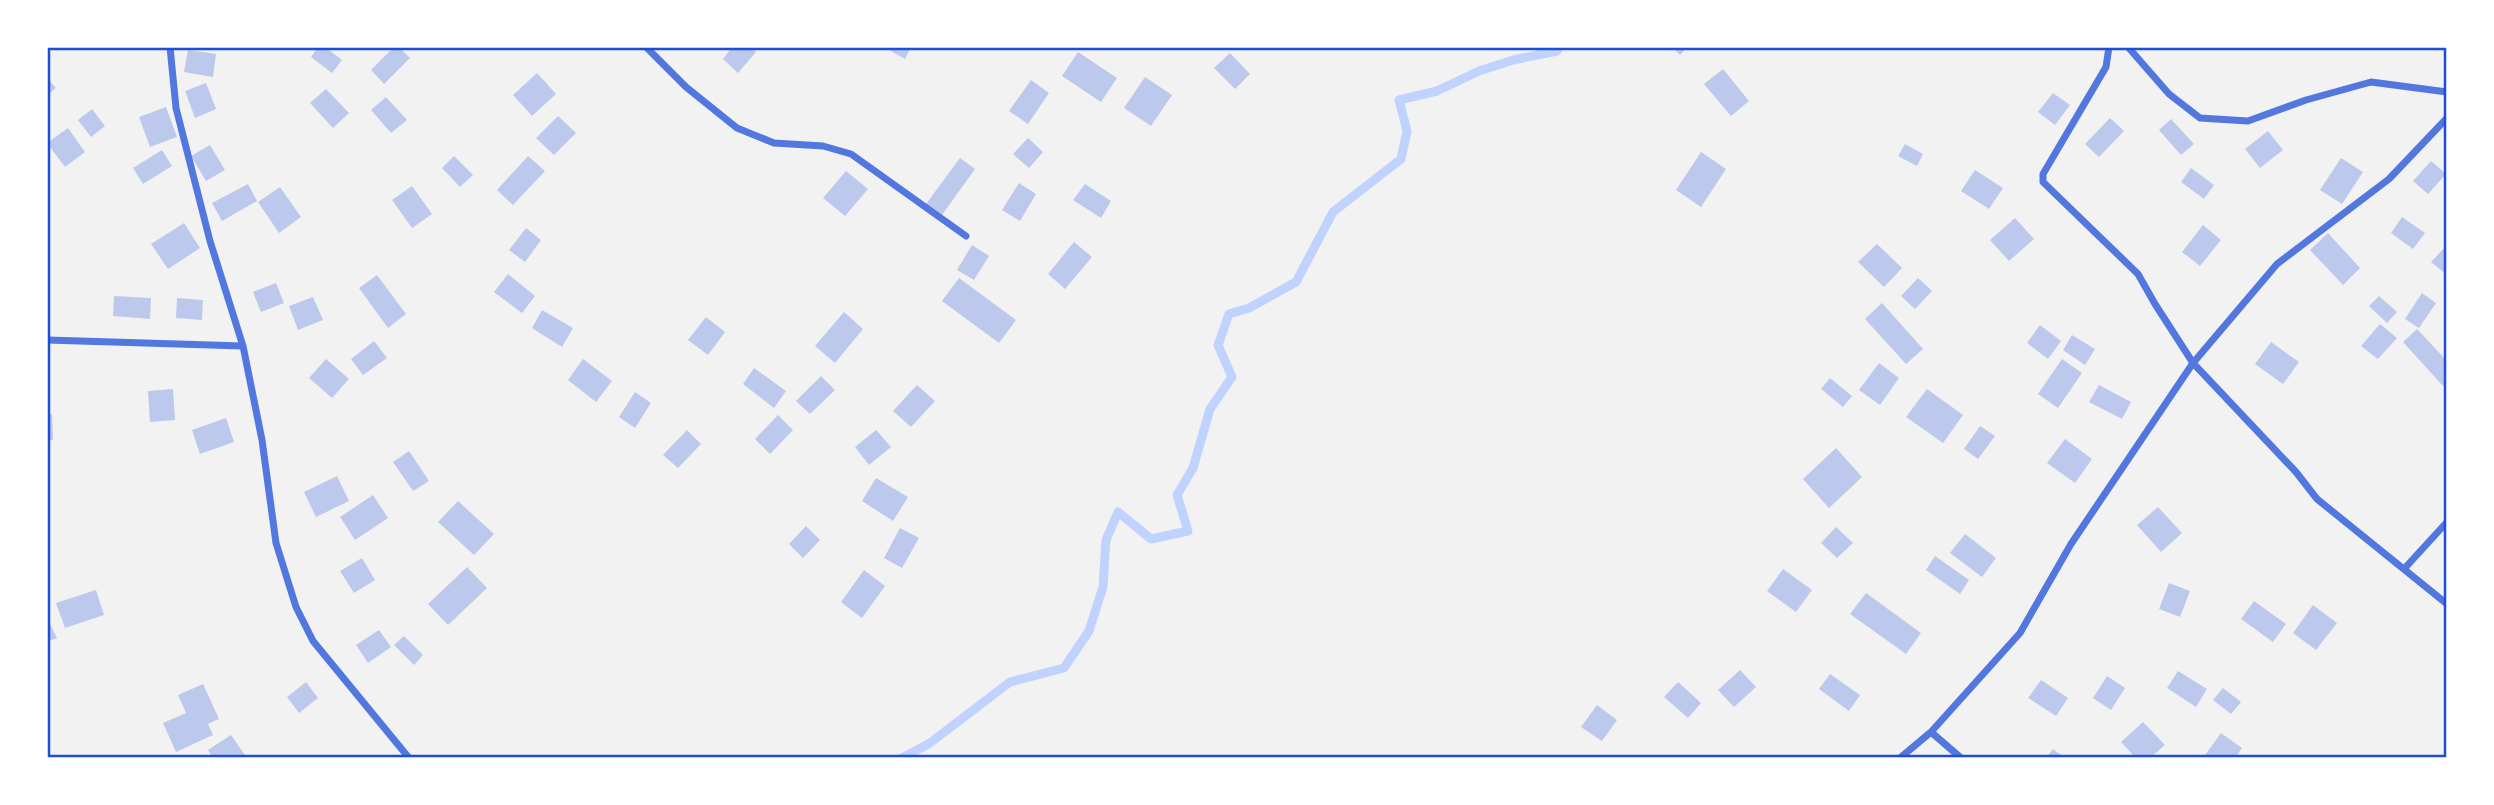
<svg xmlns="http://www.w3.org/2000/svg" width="2494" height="805" font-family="Manrope,sans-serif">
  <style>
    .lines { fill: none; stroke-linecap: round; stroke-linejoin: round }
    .stream { stroke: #bfd3fe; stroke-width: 9 }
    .building { fill: #bdc9ec }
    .minor { stroke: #5277de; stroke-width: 7 }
    .neatline { fill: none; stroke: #1d4ed8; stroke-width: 2.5 }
  </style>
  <rect width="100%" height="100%" fill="#f2f2f2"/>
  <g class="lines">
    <path class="stream" d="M902,758L930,743L1010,682L1064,668L1089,631L1103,587L1106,540L1118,512L1151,539L1188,531L1177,495L1193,468L1210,409L1232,377L1218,345L1229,314L1249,308L1296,282L1333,212L1401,159L1407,131L1399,100L1437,91L1479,71L1513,60L1557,51L1559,47"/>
  </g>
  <path class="building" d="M318,47H325L342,60L332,73L311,57Z
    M394,47H399L410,58L384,84L371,70Z
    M732,47H751L756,52L738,73L723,59Z
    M884,47H911L905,59Z
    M1672,47H1687L1680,55Z
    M188,50L216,54L213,77L184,72Z
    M1078,52L1117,78L1101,102L1062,76Z
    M1230,53L1250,74L1235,89L1214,68Z
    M1723,69L1749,101L1731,116L1704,84Z
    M537,73L556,94L532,116L513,95Z
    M1145,77L1172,95L1151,126L1124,108Z
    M47,78L56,88L47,95Z
    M1031,80L1049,93L1028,124L1009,111Z
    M206,83L216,109L195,118L185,91Z
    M326,89L349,113L333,128L310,103Z
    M2053,93L2070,105L2055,125L2038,112Z
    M386,97L407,120L391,133L371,110Z
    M166,107L177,137L150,147L139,117Z
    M92,109L105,126L91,137L78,120Z
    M558,116L576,133L554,155L536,138Z
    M2110,118L2124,131L2099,157L2085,144Z
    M2171,119L2194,144L2181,155L2159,130Z
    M68,128L85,152L65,167L47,143Z
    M2268,131L2283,150L2260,168L2245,149Z
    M1028,138L1043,152L1029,168L1013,154Z
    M1905,144L1923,154L1917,166L1898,156Z
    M210,145L225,170L206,181L191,156Z
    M162,150L172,166L143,184L133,168Z
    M1701,152L1726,169L1701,207L1676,190Z
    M454,156L473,175L460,187L442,168Z
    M528,156L545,171L513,205L497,190Z
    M960,158L975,169L942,215L926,204Z
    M2341,158L2363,172L2342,204L2320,190Z
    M2431,161L2446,174L2428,194L2413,181Z
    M2191,168L2214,185L2204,199L2181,182Z
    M1975,170L2003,188L1989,209L1961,191Z
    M846,171L868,189L845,216L823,198Z
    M1019,183L1036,194L1020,221L1002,210Z
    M248,184L257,201L222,221L212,203Z
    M1085,184L1111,201L1101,218L1073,200Z
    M412,186L432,214L412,228L392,200Z
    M280,187L301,217L279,233L258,202Z
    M2402,217L2425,233L2413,249L2391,233Z
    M2015,218L2034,239L2009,261L1990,240Z
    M184,223L200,248L168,269L151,244Z
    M2203,225L2221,240L2200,266L2182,252Z
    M526,228L541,240L525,262L509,250Z
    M2328,233L2360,268L2343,285L2310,250Z
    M1074,242L1092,257L1065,289L1048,274Z
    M1877,244L1902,268L1884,287L1858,262Z
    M972,245L989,256L974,280L957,270Z
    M2447,245V275L2431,262Z
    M508,274L535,296L522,313L494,292Z
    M377,275L406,314L388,328L359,288Z
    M959,278L1016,320L999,343L942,301Z
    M1918,278L1932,291L1915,309L1901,296Z
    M276,283L284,303L261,312L253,292Z
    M2422,293L2436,303L2419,328L2405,319Z
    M114,296L151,298L150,319L113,316Z
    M2379,296L2397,312L2387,323L2369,306Z
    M313,297L323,320L298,330L289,306Z
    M177,298L203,300L202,320L176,318Z
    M1882,303L1923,349L1906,364L1865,319Z
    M542,310L573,328L562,347L532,328Z
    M844,312L863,329L835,363L815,346Z
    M706,317L725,332L708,355L688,340Z
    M2380,324L2397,338L2378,359L2361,346Z
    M2040,325L2061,341L2048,359L2027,343Z
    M2417,329L2447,361V382L2443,386L2403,342Z
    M2072,335L2095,349L2085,365L2063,350Z
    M374,341L387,358L363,375L351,359Z
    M2271,342L2299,362L2283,384L2255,364Z
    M326,359L349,379L332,398L309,378Z
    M583,359L612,381L596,402L568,380Z
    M2062,359L2082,373L2058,408L2038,394Z
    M1879,363L1899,378L1880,405L1859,390Z
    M754,368L786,391L774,408L743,384Z
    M821,376L835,390L810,414L796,401Z
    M1830,378L1852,396L1843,407L1821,389Z
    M917,385L935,401L911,427L893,411Z
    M2099,385L2131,402L2122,419L2089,402Z
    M173,389L175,420L150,422L148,391Z
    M1927,389L1963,415L1943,443L1906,417Z
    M635,392L651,403L635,428L619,417Z
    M47,414H52L53,440H47Z
    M778,415L793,430L770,454L755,439Z
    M226,418L234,442L200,454L192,430Z
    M1980,426L1995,436L1978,459L1964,449Z
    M687,430L701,444L678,468L663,455Z
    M876,430L891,447L869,465L855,447Z
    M2065,439L2092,459L2075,483L2047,463Z
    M1836,448L1862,477L1829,508L1803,479Z
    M409,451L429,481L413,491L393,462Z
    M337,476L349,501L316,517L304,492Z
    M876,478L908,497L893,521L862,501Z
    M373,495L388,518L355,540L340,517Z
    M458,501L494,534L474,555L438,522Z
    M2158,507L2182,533L2161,552L2137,525Z
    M806,526L820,540L803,558L789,544Z
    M1836,527L1853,543L1837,558L1821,543Z
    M900,528L919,538L902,568L884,558Z
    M1965,534L1996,558L1982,577L1950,553Z
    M1935,556L1969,580L1960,594L1926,570Z
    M362,558L375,580L354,593L340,571Z
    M467,567L487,588L448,625L428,604Z
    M1783,569L1812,590L1796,612L1767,591Z
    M864,570L885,586L862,618L841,602Z
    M2169,583L2190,591L2180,617L2159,609Z
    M96,590L104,615L65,628L56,603Z
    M1866,593L1921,633L1906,654L1850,614Z
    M2254,601L2286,624L2273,642L2241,619Z
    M2313,605L2337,623L2316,650L2293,633Z
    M47,618L57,638L47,642Z
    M379,630L391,647L368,663L356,645Z
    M404,636L423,655L414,665L394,645Z
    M1740,670L1756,687L1734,707L1718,690Z
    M2178,671L2207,689L2196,707L2167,688Z
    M1830,674L1860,695L1849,711L1819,689Z
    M2107,676L2125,688L2111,710L2093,698Z
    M2041,680L2068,698L2056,716L2028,698Z
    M306,682L318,698L299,713L287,697Z
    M1678,682L1701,703L1688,718L1664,697Z
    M203,684L219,719L208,724L213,735L176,752L163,723L186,713L178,695Z
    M2223,688L2241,702L2231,714L2213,700Z
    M1597,705L1617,720L1602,741L1581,727Z
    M2143,722L2165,745L2150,758H2136L2121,742Z
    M2221,733L2242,748L2235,758H2203Z
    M231,735L247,758H213L208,750Z
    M2053,749L2065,758H2046Z"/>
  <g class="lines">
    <path class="minor" d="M170,47L176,108L210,241L243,346L262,440L276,543L296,607L313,641L409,758
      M646,47L686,87L737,128L774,143L823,146L851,154L966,236
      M2109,47L2106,67L2043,174V182L2138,274L2155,304L2193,363L2296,472L2317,499L2447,604
      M2128,47L2169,94L2200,118L2248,121L2306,100L2371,82L2447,92
      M47,340L243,346
      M2404,569L2447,522
      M1931,732L1961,758
      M1900,758L1931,732L2020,633L2071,544L2193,363L2277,264L2389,179L2447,118"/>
  </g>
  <rect width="2494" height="805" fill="none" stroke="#ffffff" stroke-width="98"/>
  <rect x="49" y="49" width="2396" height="707" class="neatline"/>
</svg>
